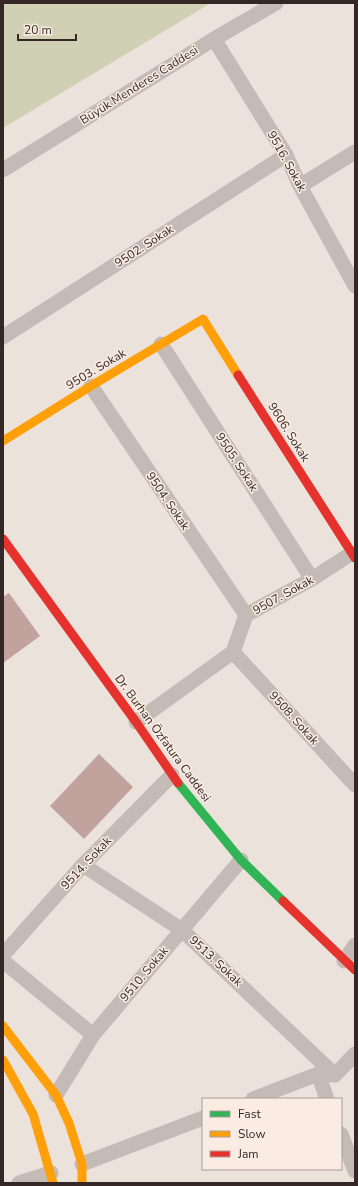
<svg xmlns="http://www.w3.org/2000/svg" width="358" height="1186" font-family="'Nunito Sans',sans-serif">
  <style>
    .green { fill: #d0d0b5 }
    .building { fill: #c1a29d }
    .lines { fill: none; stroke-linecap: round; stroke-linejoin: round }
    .street { stroke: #c5bbb6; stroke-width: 15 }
    .fast { stroke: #30b455; stroke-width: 9 }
    .slow { stroke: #ff9f0a; stroke-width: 9 }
    .jam { stroke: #e5322d; stroke-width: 9 }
    .labels { text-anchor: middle; stroke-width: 3; stroke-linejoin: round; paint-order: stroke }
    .street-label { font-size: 12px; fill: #352725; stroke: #faece2 }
  </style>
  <rect width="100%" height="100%" fill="#ece2dc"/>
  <path class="green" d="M3,3H211L3,128Z"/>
  <path class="building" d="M9,593L40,636L3,663V597Z
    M99,754L133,787L84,839L50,806Z"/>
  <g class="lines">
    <path class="street" d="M214,39L286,155L300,186L355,286
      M3,170L214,39L276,3
      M300,186L355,152
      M3,337L286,155
      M161,344L312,579
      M91,386L246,615
      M233,652L355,785
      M136,722L233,652L246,615L312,579L352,553
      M83,865L182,930L335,1075
      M3,955L83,865L172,775
      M3,961L93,1035
      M344,961L355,945
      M318,1074L327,1099
      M56,1095L93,1035L241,860
      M253,1099L318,1074L335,1075L355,1054
      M341,1134L355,1171
      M82,1164L203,1118
      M19,1183L51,1173"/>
    <path class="fast" d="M178,783L241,860L283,901"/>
    <path class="slow" d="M3,441L91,386L203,319L238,375
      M3,1026L56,1095L69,1123L82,1164V1183
      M3,1060L33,1114L53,1183"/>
    <path class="jam" d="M238,375L355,558
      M3,539L136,722L178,783
      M283,901L355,970"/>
  </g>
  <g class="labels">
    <g class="street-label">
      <text transform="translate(139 85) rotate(-32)" y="4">Büyük Menderes Caddesi</text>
      <text transform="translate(287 161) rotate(61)" y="4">9516. Sokak</text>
      <text transform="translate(144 246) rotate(-33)" y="4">9502. Sokak</text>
      <text transform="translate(96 369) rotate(-31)" y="4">9503. Sokak</text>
      <text transform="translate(289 432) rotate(58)" y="4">9606. Sokak</text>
      <text transform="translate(237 462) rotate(57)" y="4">9505. Sokak</text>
      <text transform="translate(168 501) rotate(56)" y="4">9504. Sokak</text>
      <text transform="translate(283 595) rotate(-29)" y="4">9507. Sokak</text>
      <text transform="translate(294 718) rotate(48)" y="4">9508. Sokak</text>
      <text transform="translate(163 738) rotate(54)" y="4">Dr. Burhan Özfatura Caddesi</text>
      <text transform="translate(86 863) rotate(-47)" y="4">9514. Sokak</text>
      <text transform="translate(216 961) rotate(43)" y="4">9513. Sokak</text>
      <text transform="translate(144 974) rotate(-50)" y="4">9510. Sokak</text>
    </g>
  </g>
  <rect width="358" height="1186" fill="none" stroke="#352725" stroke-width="8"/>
  <rect x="202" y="1098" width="140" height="72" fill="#faece2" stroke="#ab9d96"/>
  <rect x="210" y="1111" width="20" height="6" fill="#30b455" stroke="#ab9d96"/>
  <text x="238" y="1118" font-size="12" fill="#352725">Fast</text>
  <rect x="210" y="1131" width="20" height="6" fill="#ff9f0a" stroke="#ab9d96"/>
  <text x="238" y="1138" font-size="12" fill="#352725">Slow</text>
  <rect x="210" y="1151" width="20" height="6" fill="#e5322d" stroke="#ab9d96"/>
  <text x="238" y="1158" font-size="12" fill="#352725">Jam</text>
  <path d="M18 34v6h58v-6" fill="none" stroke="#352725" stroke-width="2"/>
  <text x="24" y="34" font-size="12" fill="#352725" stroke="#faece2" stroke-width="3" paint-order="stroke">20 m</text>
</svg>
